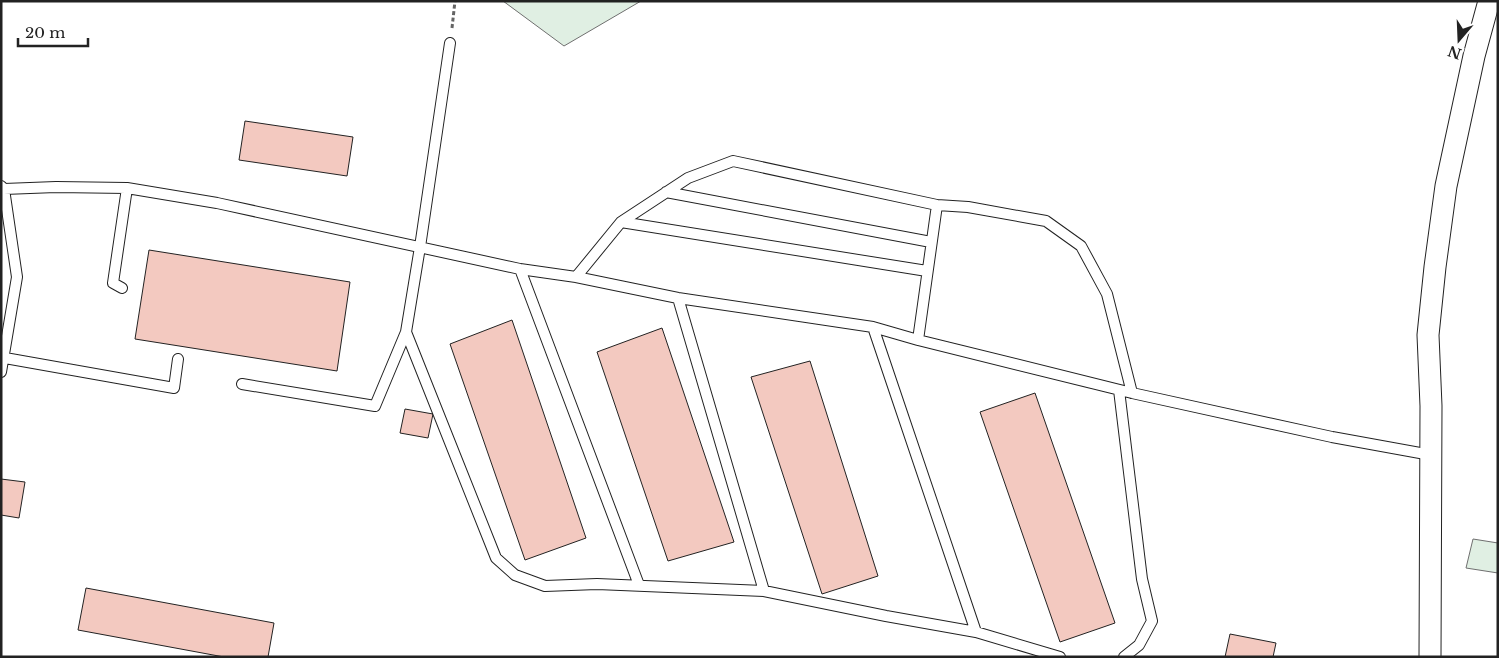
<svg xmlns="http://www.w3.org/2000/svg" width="1499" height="658" font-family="'Libre Baskerville',serif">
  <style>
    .green { fill: #e0efe3; stroke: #6f6f6f }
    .building { fill: #f3c9c0; stroke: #222 }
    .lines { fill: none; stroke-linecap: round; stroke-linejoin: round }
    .lane-casing { stroke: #222; stroke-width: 12 }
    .street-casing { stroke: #222; stroke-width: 23 }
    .path { stroke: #646464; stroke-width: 3; stroke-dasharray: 4 2.5; stroke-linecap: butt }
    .lane { stroke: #fff; stroke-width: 10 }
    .street { stroke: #fff; stroke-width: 21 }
  </style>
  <rect width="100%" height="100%" fill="#fff"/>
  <path class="green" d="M503,1H641L564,46Z
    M1473,539L1498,543V573L1466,568Z"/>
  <path class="building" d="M245,121L353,137L347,176L239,160Z
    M149,250L350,282L337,371L135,339Z
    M512,320L586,538L525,560L450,344Z
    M662,328L734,542L668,561L597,352Z
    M810,361L878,576L822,594L751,377Z
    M1035,393L1115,623L1060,642L980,412Z
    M405,409L433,414L428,438L400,433Z
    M1,479L25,482L19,518L1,515Z
    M86,588L274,623L268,657H224L78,630Z
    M1230,634L1276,643L1273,657H1225Z"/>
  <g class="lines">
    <g class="lane-casing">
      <path id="lane" d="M450,43L420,247L406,332L496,558L515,575L545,586L597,584L764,591L886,616L976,632L1060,657
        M1,186L4,189L17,277L1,372
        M4,189L56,187L127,188L217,203L520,269L576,277L678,298L873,327L918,340L1132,393L1332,437L1431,455
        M666,192L931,242
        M621,222L927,271
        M520,269L639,585
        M576,277L621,222L688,178L733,161L937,205L968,207L1046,221L1081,246L1107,294L1132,393
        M122,288L113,283L127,188
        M678,298L764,591
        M873,327L976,632
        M918,340L937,205
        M5,358L174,388L178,359
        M242,384L375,406L406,332
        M1119,390L1142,579L1152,621L1139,645L1124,657"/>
    </g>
    <g class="street-casing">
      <path id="street" d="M1430,657L1431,406L1428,335L1435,267L1446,186L1474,56L1489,1"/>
    </g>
    <path class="path" d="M452,28L455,1"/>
    <use href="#lane" class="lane"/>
    <use href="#street" class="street"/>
  </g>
  <rect width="1499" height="658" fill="none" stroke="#222222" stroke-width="5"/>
  <g transform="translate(1459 40) rotate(199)" stroke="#ffffff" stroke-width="4" paint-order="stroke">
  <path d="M0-4L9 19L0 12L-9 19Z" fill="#222222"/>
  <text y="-8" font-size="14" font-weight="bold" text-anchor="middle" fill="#222222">N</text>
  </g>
  <path d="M18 38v8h70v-8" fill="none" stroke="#222222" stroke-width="2.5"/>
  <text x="25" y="38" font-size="15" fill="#222222" stroke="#ffffff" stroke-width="4" paint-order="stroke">20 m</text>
</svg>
